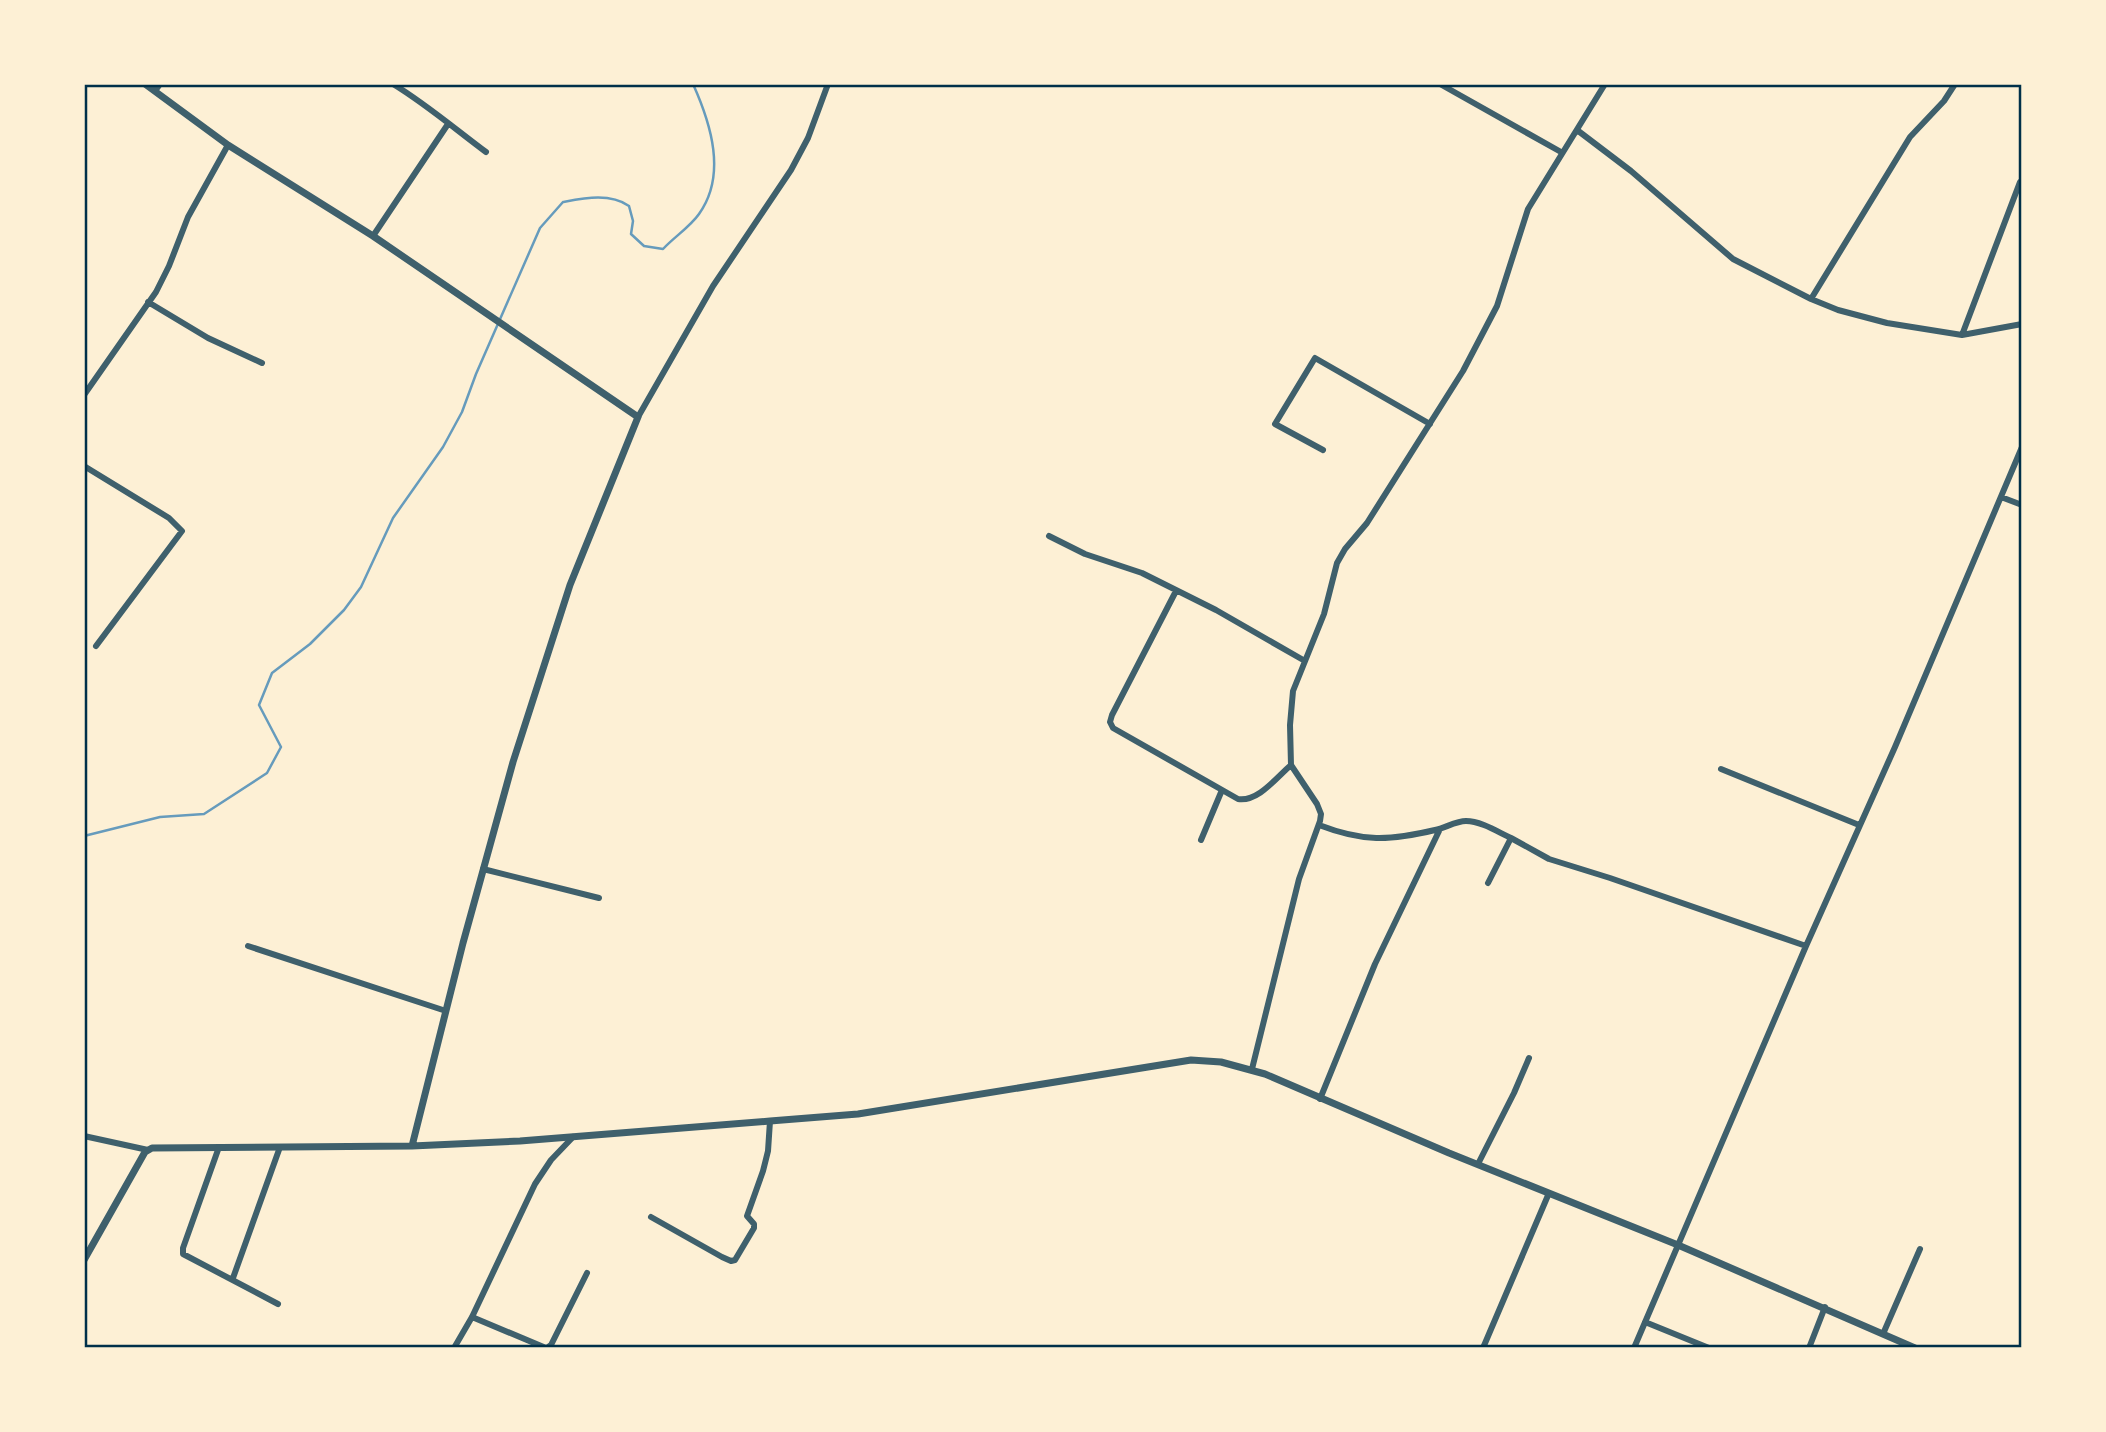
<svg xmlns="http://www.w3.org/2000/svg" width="2106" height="1432" font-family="'Titillium Web',sans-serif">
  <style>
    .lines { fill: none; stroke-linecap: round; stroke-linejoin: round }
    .stream { stroke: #669bbc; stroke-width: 2.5 }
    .minor { stroke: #3f606c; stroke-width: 6 }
    .tertiary { stroke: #3f606c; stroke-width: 7 }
    .neatline { fill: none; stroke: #003049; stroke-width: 2.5 }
  </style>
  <rect width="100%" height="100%" fill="#fdf0d5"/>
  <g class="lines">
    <path class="stream" d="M84,836L160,817L204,814L267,773L281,747L259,705L272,673L310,644L344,610L361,587L393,518L443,447L462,412L476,374L540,228L563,202C585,198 610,193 629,206L633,221L631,234L644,246L663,249C674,237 690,227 699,214C727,175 711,124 693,84"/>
    <path class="minor" d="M393,84C426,104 455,129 486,152
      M1440,84L1561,152
      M155,91L160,84
      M1577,130L1631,171L1733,259L1811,299L1838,310L1887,323L1962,335L2022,324
      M373,236L448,124
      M1811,299L1910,137L1944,101L1955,84
      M148,302L208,338L262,363
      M1962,335L2020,182
      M84,395L156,292L169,266L188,217L228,145
      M638,417L713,286L791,170L808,138L828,84
      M1323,450L1275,424L1315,358L1430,424
      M84,466L169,518L182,531L96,646
      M2001,497L2022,505
      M1049,536L1085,554L1142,573L1216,610L1305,661
      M1176,591L1112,715L1110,722L1113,728L1238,799C1258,802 1276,778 1291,765
      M1721,769L1859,825
      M1319,825C1363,842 1389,841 1435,830C1445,828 1456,821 1466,821C1481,821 1498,832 1511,838
      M1201,840L1222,790
      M483,869L599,898
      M1488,883L1511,838L1549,859L1610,878L1806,946
      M248,946L446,1011
      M1252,1069L1299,879L1320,821L1321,814L1317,804L1291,765L1290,725L1293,691L1324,614L1337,563L1345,549L1367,523L1463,371L1497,306L1528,209L1605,84
      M1320,1099L1375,964L1440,829
      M84,1136L148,1150
      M219,1147L183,1248V1254L278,1304
      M1478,1164L1514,1093L1529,1058
      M651,1217L722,1257L731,1261L735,1260L754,1228V1224L747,1216L763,1171L768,1151L770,1121
      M233,1278L280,1147
      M472,1317L546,1348
      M1645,1322L1709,1348
      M1883,1334L1920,1249
      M454,1348L472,1317L535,1184L551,1160L573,1137
      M547,1348L551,1345L587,1273
      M1483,1348L1549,1193
      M1634,1348L1806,946L1895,747L2022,447
      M1809,1348L1825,1307"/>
    <path class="tertiary" d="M145,84L228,145L373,236L638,417L570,585L513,762L463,943L412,1146
      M84,1260L145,1152L152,1148L412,1146L520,1141L770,1121L858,1114L1191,1060L1221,1062L1265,1074L1449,1153L1678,1245L1915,1348"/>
  </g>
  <rect width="2106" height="1432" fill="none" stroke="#fdf0d5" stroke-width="172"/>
  <rect x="86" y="86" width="1934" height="1260" class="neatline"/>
</svg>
